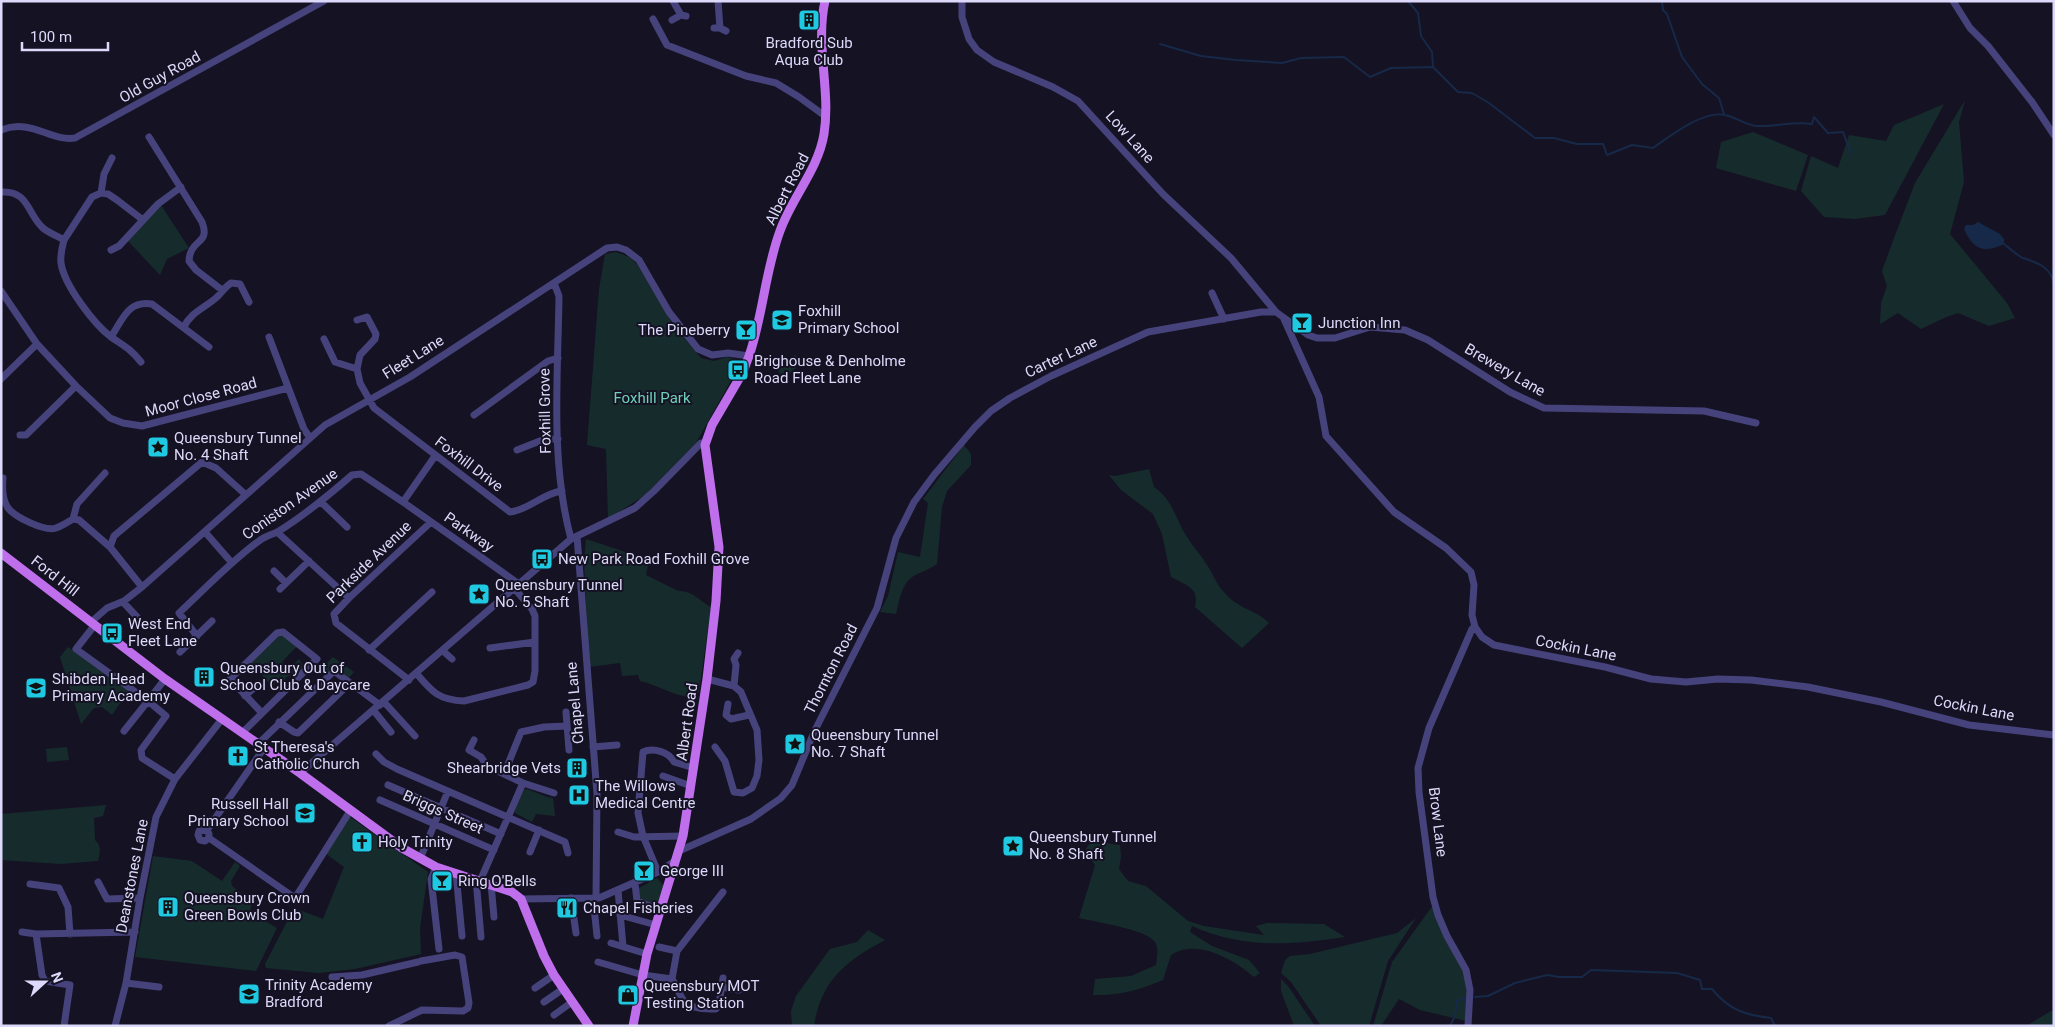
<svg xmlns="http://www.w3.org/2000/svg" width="2055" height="1027" font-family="Roboto,sans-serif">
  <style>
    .green { fill: #162c2c }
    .water { fill: #172948 }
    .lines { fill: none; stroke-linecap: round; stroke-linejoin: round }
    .stream { stroke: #172948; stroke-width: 2 }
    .minor { stroke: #46437c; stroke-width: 7 }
    .major { stroke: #bf6eec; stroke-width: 9 }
    .labels { text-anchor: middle; stroke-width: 4; stroke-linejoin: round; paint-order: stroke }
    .poi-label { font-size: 15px; fill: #ddd9fa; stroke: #151223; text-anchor: start }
    .street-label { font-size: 15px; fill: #ddd9fa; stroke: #151223 }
    .park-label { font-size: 15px; fill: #6ed1ba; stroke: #151223 }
  </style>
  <rect width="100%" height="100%" fill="#151223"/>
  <path class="green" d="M1965,100L1959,122L1964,182L1950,234L2007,303L2015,318L1989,326L1958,313L1944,318L1921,329L1898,313L1880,324L1881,303L1887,286L1882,271L1894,238L1915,183Z
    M1944,104L1885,215L1855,219L1824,217L1801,191L1811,156L1838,168L1849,135L1886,141L1894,125Z
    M1753,132L1808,155L1796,191L1716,168L1721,142Z
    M161,205L189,248L167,259L160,275L128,241Z
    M616,252L629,257L637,264L672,323L701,358L714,361L727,357L742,361L696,443L645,495L608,519L606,449L587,445L599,289L605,254Z
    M795,355L797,357L796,368L783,379L775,365Z
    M964,445L971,454V465L947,491L942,507L937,564C929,570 920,572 912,577C901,585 899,602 896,614L880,612L888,596L898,552L920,557L928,503L923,499Z
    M1149,469L1154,487C1173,500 1175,518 1187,537C1193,547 1201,555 1207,565C1213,573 1216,584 1223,591C1238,610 1256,609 1269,623L1242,648L1195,607C1200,587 1185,585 1171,577L1162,534L1153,514L1121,490L1109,475L1115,476Z
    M586,539L649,560L646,575L678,591C692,590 700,601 711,607L699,692L695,697C676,698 659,685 640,681L638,675L622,676L620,663L589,667L584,561Z
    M281,634L298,645L282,662L289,669L299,659L304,668L295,676L293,674L285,678V686L282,689L280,685L275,683L272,686L251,663Z
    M68,647L129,690L112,715L102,707L94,708L81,724L60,657Z
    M333,657L354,672L349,678L337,668L333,667L324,675L319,670Z
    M67,747L69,760L47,762L46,749Z
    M527,789L547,797L553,798L555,816L536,814L532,822L515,813V810L524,790Z
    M106,805L103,816L94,818L95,840C102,846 100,853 98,861L61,864L1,860V814Z
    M350,817L428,872L420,928L421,954L355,969L319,973L266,968L265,964L294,908L323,919L344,867L325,853Z
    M1094,840C1103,840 1110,845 1120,845L1121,857L1119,869L1128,881L1146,886L1188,921L1204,926L1264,935L1256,926L1267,923L1324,924L1345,937C1291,945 1243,949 1192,926L1190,932L1212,946L1249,960L1260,973L1254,977C1233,959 1197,938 1171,955L1163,980C1140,990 1118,996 1093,995L1095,979L1131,976L1156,965C1157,958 1159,949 1155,942C1146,929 1095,922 1079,918L1095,865L1087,855L1086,848Z
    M153,856L192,861L222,881L235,862L240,866L231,881L232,886L252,902L250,912L277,928L256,971L135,957Z
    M657,878L664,886L657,904L642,901L639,895V888Z
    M1433,905L1464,974L1467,991L1466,1021L1420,1010L1399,999L1381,1026H1373L1392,962Z
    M1416,918L1388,961L1369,1026H1321L1291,982L1281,973L1285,960L1290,956L1310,954L1397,933Z
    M868,930L885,940C846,961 821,980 814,1026H792L791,1011L796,996L830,949L857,942Z
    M1281,979L1288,986L1315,1026H1294L1281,991Z
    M2051,1011H2054V1026H2026Z"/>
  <path class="water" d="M1978,222L2000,234L2004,239V244C1983,254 1973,249 1964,229L1966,225H1973Z"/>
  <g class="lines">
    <path class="stream" d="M1408,1L1418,13L1421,36L1432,52L1433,67
      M1662,1L1663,10L1667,14L1682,57L1702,84L1719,98L1724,114
      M1160,44L1201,56L1236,60L1282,63L1301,58L1344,57L1370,77L1391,68L1433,67L1458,92L1472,93L1489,103L1535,138H1554L1577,144H1603L1607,155L1632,145L1653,148C1670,136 1703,110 1725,115C1736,117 1747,126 1758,126C1778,127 1791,121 1812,124L1814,117L1828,133L1843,132L1851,154
      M2004,244C2009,248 2018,256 2023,258C2038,263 2051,267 2054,284
      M1475,997L1488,996L1515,983L1547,975L1559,977H1582L1591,970L1677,973L1700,980L1702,989H1712C1729,1010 1745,1015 1771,1018L1775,1026
      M1450,1026L1455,1016L1457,1001L1465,998"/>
    <path class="minor" d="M673,1L681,15
      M718,1L720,28
      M962,1V17L969,39L977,50L994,62L1053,87L1078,101L1163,194L1231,258L1276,312
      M1953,1L1970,28L1988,46L2032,102L2054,135
      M653,19L667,45L746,76L776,83L799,97L825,116
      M672,20L681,15L686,16
      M714,28H720L726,31
      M1,130C31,118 51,142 75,138L324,1
      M149,137L202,222C211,245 190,238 189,261L196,270L222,290
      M1,192C29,190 27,214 43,228C49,233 57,236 64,240C62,248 60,255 61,263C64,285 94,324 111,337C124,346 131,349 141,362
      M101,193L104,174L112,158
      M64,240L92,197L101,193L108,194L117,200L143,220
      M111,250L119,246L158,204L181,187
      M554,283L559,296C558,376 550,461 571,539
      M1,291L37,344L76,386L110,418L123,423L142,426L288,388
      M1212,293L1224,319
      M1284,319L1319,397L1326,436L1394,512L1446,548L1471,572L1474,585L1472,615L1475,627L1482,637L1494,645L1605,667L1651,679L1686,682L1718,679L1751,680L1808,687L1881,702L1969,725L2054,735
      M357,320L367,317L376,334L375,339L360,355L357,369L360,383L374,408L510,512C529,510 543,493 562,491
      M184,327C191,312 205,308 217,297C222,292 225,287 231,283L240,284L249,302
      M111,337C123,319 128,300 152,304L209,347
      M269,337L304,429L310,438
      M324,339L335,362L357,369
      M1,379L37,344
      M474,415L548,361L558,358
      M20,435H26L76,386
      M517,450L545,439H558
      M3,478C2,488 2,499 8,508C15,517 45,532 56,528C62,526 68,522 73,519L79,520L110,547
      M321,502L347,527
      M403,502L519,584
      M73,519L77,504L105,473
      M205,532L232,563
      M277,532L349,598
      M577,536L597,794L596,898
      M274,571L286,583
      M142,587L110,547L114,536L202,462L216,468L246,495
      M280,589L309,561
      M123,602L137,617
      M90,623L107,608L124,601L142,587L325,425L410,377L607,248L617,247L626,250L639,260L669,312L698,349L712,355L728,353L749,356
      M94,626L76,649L148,701L124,731
      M197,636L179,613C205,589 230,562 259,541C265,536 272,535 279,531C305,515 329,495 352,475L361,474L403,502L435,456
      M490,648L535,642
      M369,650L432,592
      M443,651L452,659
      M180,652L212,621
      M417,674C432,692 439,700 464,701L528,685L533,682L535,671V616L532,609L514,588
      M165,679L148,701L166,716L141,750L142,758L175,779
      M707,679L734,686L741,692L757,730L759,760L757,776L752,788L743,793L734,792L725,761L715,747
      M409,680L336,623L334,614L349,598L431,522
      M734,686L736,665L734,659L738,653
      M245,696L256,686
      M384,702L415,736
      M728,704L726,715L731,719L749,715
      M374,711L391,732
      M566,712L569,750
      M279,722L294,732L298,733L350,683
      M242,733L317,659L283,632L277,633L230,679L261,712
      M474,740L469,750L481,757L487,766L523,783L554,793
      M258,744L334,671L380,705
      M593,747L617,745
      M376,754L384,762L397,769L565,842L568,853
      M300,773L571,539L635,508L654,491L701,443L705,445
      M504,774L521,732L544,727L567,726
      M663,776L691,786
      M388,785L501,834
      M380,800L494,850
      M207,830L209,834V838L205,841L200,840L198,835L199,831L207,830L264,748
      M618,832L634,837L683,836
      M209,838L295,898L350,811
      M679,851L751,819L781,798L792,785L814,732L877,608L896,538L914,502L934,475L975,427L991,411L1010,398L1051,376L1148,332L1261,312H1276L1308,335L1317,338H1335L1370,327L1405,330L1428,340L1510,392L1544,408L1704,411L1756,423
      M530,852L539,830
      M420,859L448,791
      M436,867L431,879L439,949
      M658,872L643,836L638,813L643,752C653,747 669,752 674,762L694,768
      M456,873L462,936
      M476,879L481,937
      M480,881L523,783
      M98,882L107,899L140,898
      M635,883L637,901L660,910
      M30,884L59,888L68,907L70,934
      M491,884L494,917
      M618,890L623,946
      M571,898L576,933
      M593,898L597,936
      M521,899L599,898L658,872L675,861
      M620,915L656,925
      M22,932L36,934L135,932
      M36,934L42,975L45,981L70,985L64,1026
      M611,943L647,954
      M659,947L677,951L723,892
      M598,962L643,975L672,979C677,986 679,995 684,1001C691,1009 706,1009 716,1009L719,1004L723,978
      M332,977L362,975L418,962
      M672,979L677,951
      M126,983L159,987
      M722,987L739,990
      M535,988L554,975
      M544,1002L563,989
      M554,1015L572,1002
      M115,1026L126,983L140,898L156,817L175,779L222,719
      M389,1026L422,1010L463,1011L468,1008L469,1003L462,957L455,955L421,961
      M1468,1026L1470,990L1466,970L1447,936L1438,915L1433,897L1419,792L1418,768L1429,728L1472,629L1475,627"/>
    <path class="major" d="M1,553L165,679L300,773L402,848L436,867L512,892L521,899L544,956L554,975L589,1026
      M633,1026L647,954L683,836L707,679L716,601L719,547L705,445L712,425L743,372L749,356C763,316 765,271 780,231C792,197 818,170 824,134C831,90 815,45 825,1"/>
  </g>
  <defs>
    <g id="building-square" transform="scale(1.125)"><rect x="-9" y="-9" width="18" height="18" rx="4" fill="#1ec9e1" stroke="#151223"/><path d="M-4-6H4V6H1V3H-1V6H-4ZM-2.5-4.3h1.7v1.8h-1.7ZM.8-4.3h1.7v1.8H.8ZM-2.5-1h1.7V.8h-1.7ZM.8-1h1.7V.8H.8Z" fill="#111"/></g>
    <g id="school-square" transform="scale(1.125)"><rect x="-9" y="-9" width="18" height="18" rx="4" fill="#1ec9e1" stroke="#151223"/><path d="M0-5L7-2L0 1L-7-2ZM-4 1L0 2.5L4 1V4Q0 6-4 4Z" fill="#111"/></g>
    <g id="bar-square" transform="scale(1.125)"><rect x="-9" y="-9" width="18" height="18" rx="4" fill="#1ec9e1" stroke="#151223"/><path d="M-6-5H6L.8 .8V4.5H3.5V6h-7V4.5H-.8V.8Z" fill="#111"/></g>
    <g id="bus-square" transform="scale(1.125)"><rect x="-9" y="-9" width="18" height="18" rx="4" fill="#1ec9e1" stroke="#151223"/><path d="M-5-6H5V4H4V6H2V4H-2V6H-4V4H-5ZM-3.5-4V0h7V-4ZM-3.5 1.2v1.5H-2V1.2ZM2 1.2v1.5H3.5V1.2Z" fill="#111"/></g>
    <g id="sight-square" transform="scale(1.125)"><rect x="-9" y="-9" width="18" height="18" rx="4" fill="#1ec9e1" stroke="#151223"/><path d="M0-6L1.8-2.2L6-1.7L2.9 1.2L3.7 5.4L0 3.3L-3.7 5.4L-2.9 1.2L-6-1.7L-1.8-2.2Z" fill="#111"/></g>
    <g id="church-square" transform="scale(1.125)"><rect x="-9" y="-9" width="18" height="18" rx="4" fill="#1ec9e1" stroke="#151223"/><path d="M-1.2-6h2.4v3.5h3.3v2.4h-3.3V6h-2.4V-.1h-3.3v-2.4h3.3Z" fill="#111"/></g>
    <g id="hospital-square" transform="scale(1.125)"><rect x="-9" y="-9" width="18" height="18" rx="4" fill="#1ec9e1" stroke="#151223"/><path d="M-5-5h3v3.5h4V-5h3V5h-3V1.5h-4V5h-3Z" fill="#111"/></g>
    <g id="restaurant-square" transform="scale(1.125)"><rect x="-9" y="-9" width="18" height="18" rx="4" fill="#1ec9e1" stroke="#151223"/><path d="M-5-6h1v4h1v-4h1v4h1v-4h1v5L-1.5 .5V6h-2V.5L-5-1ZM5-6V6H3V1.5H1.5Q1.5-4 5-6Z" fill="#111"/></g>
    <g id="shop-square" transform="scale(1.125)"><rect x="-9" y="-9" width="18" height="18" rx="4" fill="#1ec9e1" stroke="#151223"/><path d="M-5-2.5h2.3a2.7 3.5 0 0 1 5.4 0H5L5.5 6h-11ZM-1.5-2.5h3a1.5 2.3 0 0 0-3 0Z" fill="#111"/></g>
  </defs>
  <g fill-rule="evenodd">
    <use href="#building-square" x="809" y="20"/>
    <use href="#school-square" x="782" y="320"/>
    <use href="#bar-square" x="1302" y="323"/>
    <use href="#bar-square" x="746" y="330"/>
    <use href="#bus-square" x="738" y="370"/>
    <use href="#sight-square" x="158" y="447"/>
    <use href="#bus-square" x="542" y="559"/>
    <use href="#sight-square" x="479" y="594"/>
    <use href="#bus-square" x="112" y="633"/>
    <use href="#building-square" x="204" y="677"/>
    <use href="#school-square" x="36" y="688"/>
    <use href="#sight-square" x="795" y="744"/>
    <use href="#church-square" x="238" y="756"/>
    <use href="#building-square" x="577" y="768"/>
    <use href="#hospital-square" x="579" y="795"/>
    <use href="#school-square" x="305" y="813"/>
    <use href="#church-square" x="362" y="842"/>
    <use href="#sight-square" x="1013" y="846"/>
    <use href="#bar-square" x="644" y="871"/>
    <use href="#bar-square" x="442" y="881"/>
    <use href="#building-square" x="168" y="907"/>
    <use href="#restaurant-square" x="567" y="908"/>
    <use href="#school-square" x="249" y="994"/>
    <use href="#shop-square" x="628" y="995"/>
  </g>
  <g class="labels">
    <g class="poi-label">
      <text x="809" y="48" text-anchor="middle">Bradford Sub<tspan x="809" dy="17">Aqua Club</tspan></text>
      <text x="798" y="316">Foxhill<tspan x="798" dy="17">Primary School</tspan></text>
      <text x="1318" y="328">Junction Inn</text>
      <text x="730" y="335" text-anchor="end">The Pineberry</text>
      <text x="754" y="366">Brighouse &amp; Denholme<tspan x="754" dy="17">Road Fleet Lane</tspan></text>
      <text x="174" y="443">Queensbury Tunnel<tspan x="174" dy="17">No. 4 Shaft</tspan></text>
      <text x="558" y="564">New Park Road Foxhill Grove</text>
      <text x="495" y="590">Queensbury Tunnel<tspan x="495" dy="17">No. 5 Shaft</tspan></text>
      <text x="128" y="629">West End<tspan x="128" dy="17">Fleet Lane</tspan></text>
      <text x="220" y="673">Queensbury Out of<tspan x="220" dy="17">School Club &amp; Daycare</tspan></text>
      <text x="52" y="684">Shibden Head<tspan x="52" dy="17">Primary Academy</tspan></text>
      <text x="811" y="740">Queensbury Tunnel<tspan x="811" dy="17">No. 7 Shaft</tspan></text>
      <text x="254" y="752">St Theresa's<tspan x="254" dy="17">Catholic Church</tspan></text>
      <text x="561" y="773" text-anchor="end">Shearbridge Vets</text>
      <text x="595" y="791">The Willows<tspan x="595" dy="17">Medical Centre</tspan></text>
      <text x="289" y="809" text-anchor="end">Russell Hall<tspan x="289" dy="17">Primary School</tspan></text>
      <text x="1029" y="842">Queensbury Tunnel<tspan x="1029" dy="17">No. 8 Shaft</tspan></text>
      <text x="378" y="847">Holy Trinity</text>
      <text x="660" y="876">George III</text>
      <text x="458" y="886">Ring O'Bells</text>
      <text x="184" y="903">Queensbury Crown<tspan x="184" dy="17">Green Bowls Club</tspan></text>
      <text x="583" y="913">Chapel Fisheries</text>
      <text x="265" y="990">Trinity Academy<tspan x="265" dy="17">Bradford</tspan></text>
      <text x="644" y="991">Queensbury MOT<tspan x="644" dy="17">Testing Station</tspan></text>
    </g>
    <g class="street-label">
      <text transform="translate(160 77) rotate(-29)" y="5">Old Guy Road</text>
      <text transform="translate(1130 137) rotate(48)" y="5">Low Lane</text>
      <text transform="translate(787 189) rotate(-63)" y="5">Albert Road</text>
      <text transform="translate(413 357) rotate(-32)" y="5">Fleet Lane</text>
      <text transform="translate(1061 357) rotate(-25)" y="5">Carter Lane</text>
      <text transform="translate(1505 370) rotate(30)" y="5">Brewery Lane</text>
      <text transform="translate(201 397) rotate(-15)" y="5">Moor Close Road</text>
      <text transform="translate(545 411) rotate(-91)" y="5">Foxhill Grove</text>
      <text transform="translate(469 464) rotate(37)" y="5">Foxhill Drive</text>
      <text transform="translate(290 504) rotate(-35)" y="5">Coniston Avenue</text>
      <text transform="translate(469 532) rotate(35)" y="5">Parkway</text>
      <text transform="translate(369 562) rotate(-44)" y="5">Parkside Avenue</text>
      <text transform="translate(55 576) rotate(38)" y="5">Ford Hill</text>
      <text transform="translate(1576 648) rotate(11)" y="5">Cockin Lane</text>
      <text transform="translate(831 669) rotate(-63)" y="5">Thornton Road</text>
      <text transform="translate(575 703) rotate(-95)" y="5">Chapel Lane</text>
      <text transform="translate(1974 708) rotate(11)" y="5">Cockin Lane</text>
      <text transform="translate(687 722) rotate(-82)" y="5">Albert Road</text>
      <text transform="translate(443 812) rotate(24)" y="5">Briggs Street</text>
      <text transform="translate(1438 822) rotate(83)" y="5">Brow Lane</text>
      <text transform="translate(132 876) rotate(-79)" y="5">Deanstones Lane</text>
    </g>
    <g class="park-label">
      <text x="652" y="403">Foxhill Park</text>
    </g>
  </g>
  <rect width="2055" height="1027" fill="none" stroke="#ddd9fa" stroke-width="5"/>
  <g transform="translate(45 982) rotate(69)" stroke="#151223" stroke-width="4" paint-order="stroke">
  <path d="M0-4L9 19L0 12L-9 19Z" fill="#ddd9fa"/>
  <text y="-8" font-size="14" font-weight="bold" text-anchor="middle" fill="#ddd9fa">N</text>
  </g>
  <path d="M22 42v8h86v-8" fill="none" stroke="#ddd9fa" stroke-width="2.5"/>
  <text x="30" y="42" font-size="15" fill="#ddd9fa" stroke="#151223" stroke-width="4" paint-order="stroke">100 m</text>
</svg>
